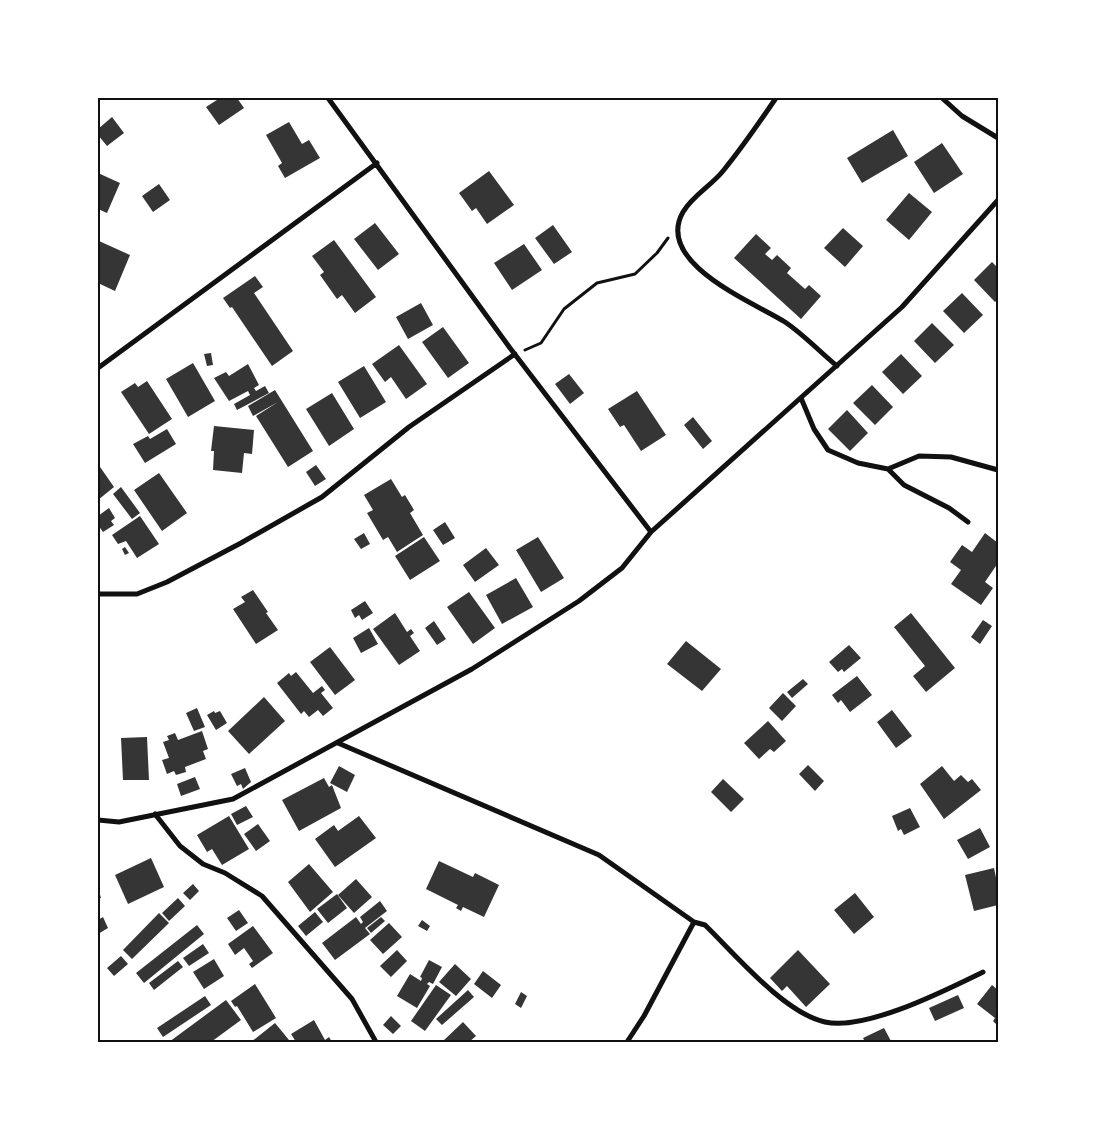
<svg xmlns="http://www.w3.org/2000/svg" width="1096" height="1140" font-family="'DM Sans',sans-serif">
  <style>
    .building { fill: #353535 }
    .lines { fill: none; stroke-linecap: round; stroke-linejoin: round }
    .path { stroke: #111; stroke-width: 3 }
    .minor { stroke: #111; stroke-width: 5 }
    .neatline { fill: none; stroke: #111; stroke-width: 2 }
  </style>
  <rect width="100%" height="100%" fill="#fff"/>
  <path class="building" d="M220,98H237L244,108L219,125L206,107Z
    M112,117L124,133L107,146L98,135V129Z
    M289,122L302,144L309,140L320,158L285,178L278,166L282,163L266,135Z
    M893,130L908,156L862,183L847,158Z
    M942,143L963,174L934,193L914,162Z
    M489,171L514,205L487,224L476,208L472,211L459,193Z
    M98,173L120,183L107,213L98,209Z
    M159,184L170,200L153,212L142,196Z
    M909,193L932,212L909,240L886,220Z
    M375,223L399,254L378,270L354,239Z
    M553,225L572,252L554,264L535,238Z
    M843,228L863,246L845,267L824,248Z
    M756,234L771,248L765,254L772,260L777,255L791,268L787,273L805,289L809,285L821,296L801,319L734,258Z
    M334,240L376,297L355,313L342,295L337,299L320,275L324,272L312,256Z
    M99,241L130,255L115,291L98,283Z
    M524,244L542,270L512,290L494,263Z
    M992,262L998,268V299L995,302L974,280Z
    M255,276L263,287L254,293L293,351L272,366L232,307L230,308L223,298Z
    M962,293L983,315L964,333L943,311Z
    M421,303L433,325L408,339L396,317Z
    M932,323L954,345L935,363L914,341Z
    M443,327L469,363L448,378L422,342Z
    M399,345L427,384L406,399L391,377L385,382L372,364Z
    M211,353L213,365L207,366L204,354Z
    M901,354L922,376L903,394L882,372Z
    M193,363L215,401L188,417L166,379Z
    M248,364L259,385L254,388L256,391L265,386L269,393L237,410L234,404L250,395L248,391L229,401L214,378L226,372L229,376Z
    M364,366L386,402L360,418L338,382Z
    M569,374L584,393L570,404L555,384Z
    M147,381L172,419L149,434L121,392L135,383L138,387Z
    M872,385L893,407L875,425L853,403Z
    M275,390L313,451L288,467L256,416L278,402L253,416L248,406Z
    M637,391L666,435L641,451L624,425L620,427L608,409Z
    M332,393L354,429L329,446L306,409Z
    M847,410L868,433L850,451L828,429Z
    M693,417L712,441L703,449L684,425Z
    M214,426L254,430L252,454L244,453L242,473L213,470L214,451H211Z
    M167,429L176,444L145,463L133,444L148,436L150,439Z
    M98,464L114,487L98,500Z
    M316,465L326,479L315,486L306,472Z
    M159,473L187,513L162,531L134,490Z
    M391,479L402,497L405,495L414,510L410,513L423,535L397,552L388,537L383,540L367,513L373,510L364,495Z
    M121,487L140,513L132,519L113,494Z
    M109,508L115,518L111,521L114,525L103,532L98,525V516Z
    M140,516L159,544L137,558L126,541L118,544L112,535Z
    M445,522L455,538L443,545L433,530Z
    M364,533L370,544L361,549L354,539Z
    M985,533L998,543V563L985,582L993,588L981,605L951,584L961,570L950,562L962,545L972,552Z
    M424,537L440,561L410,580L395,556Z
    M538,537L564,578L541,592L516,550Z
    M125,547L129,553L125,555L122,549Z
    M486,548L499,565L475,582L463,565Z
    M516,578L533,607L502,624L486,595Z
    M253,590L268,612L266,613L278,630L256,644L233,609L245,602L241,597Z
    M469,592L495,628L473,644L447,607Z
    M365,601L373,613L362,620L359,615L355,618L351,610Z
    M395,613L407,632L411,629L414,633L410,636L420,651L399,665L373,629Z
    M911,613L955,668L926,692L913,676L925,666L894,627Z
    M983,620L992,626L980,644L971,637Z
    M434,621L446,639L437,645L425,628Z
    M369,628L378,644L361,653L353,638Z
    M686,641L721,669L702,691L667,664Z
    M849,645L861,658L844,672L842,669L838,672L829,662Z
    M330,647L355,680L335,695L310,662Z
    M296,672L313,693L322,686L325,690L321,693L333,708L323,716L318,710L309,717L304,711L301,714L277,683L289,673L291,676Z
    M857,676L872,695L850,712L841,700L838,703L832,695Z
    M803,679L808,684L792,698L787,692Z
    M783,693L796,706L782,721L769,708Z
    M264,697L285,721L249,754L228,731Z
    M197,708L205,727L194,731L186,713Z
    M892,710L912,736L896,748L877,722Z
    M214,711L215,713L220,711L227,723L216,730L207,715Z
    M768,721L786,741L774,752L770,749L759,759L744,743Z
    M202,731L208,749L203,751L206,759L185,767L186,772L176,775L174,771L167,774L162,760L169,758L163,742L169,740L167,736L175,733L178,740Z
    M147,737L149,780H123L121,738Z
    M808,765L824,781L815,791L799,774Z
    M339,766L355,775L347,792L330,783Z
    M942,766L954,781L961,775L968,782L972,779L981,790L944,819L920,784Z
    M245,768L251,782L243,789L241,784L237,786L231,774Z
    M195,777L200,789L181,796L177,784Z
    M324,778L329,787L332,785L341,808L299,831L282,800Z
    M723,779L744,799L731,812L711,792Z
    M246,806L253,817L237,825L231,814Z
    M910,808L920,827L904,835L901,829L898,831L892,816Z
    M229,816L249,849L222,865L212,849L207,852L197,835Z
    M359,816L376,838L335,867L315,839L334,825L338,831Z
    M258,824L270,841L256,851L244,834Z
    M980,828L990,847L968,859L957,840Z
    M151,858L164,887L128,904L115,875Z
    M439,861L473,877L475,873L499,885L484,917L463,907L461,911L456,908L458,905L426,889Z
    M309,864L333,892L310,912L288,882Z
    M994,868L998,887V905L974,911L965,875Z
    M356,879L372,897L354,913L338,895Z
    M193,884L199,891L190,900L183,893Z
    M98,888L101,898L98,899Z
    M855,893L874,917L854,934L834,910Z
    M337,894L347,908L328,923L317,909Z
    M178,898L185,906L169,921L162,913Z
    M380,901L387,911L365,928L370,934L335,960L322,943L356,917L361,924L363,922L360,917Z
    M239,910L248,923L236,931L227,918Z
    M315,912L323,922L306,936L298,926Z
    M159,913L169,923L132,959L123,950Z
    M103,917L108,928L98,934V920Z
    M381,917L385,921L371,933L367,928Z
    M422,920L430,926L427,931L418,926Z
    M389,923L402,937L383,954L370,940Z
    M197,925L204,934L144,983L136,973Z
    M253,926L273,953L252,968L249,964L253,961L244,948L235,955L228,944Z
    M203,944L209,953L189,966L183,958Z
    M397,950L407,961L391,977L380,966Z
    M798,950L830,984L806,1007L787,986L782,991L770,978Z
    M121,956L128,964L114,976L107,968Z
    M214,959L224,976L204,989L193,972Z
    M429,960L442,967L433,984L429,982L427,984L430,986L417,1008L397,996L410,974L421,981L422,978L420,977Z
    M178,961L183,967L154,990L149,983Z
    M455,964L471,979L456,996L439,982Z
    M483,971L501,985L492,998L474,984Z
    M255,984L276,1018L253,1032L237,1006L235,1007L231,1001Z
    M436,985L451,995L425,1031L411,1021Z
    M992,985L998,990V1026L993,1021L995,1018L977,1004Z
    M468,990L474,997L442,1025L436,1019Z
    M521,992L527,996L521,1008L515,1004Z
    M958,995L964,1008L935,1021L929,1008Z
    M205,996L211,1005L163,1037L157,1028Z
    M226,1000L241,1020L211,1042H169Z
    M391,1016L401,1026L393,1034L383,1025Z
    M314,1020L325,1040L329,1037L332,1042H296L291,1034Z
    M463,1022L476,1036L469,1042H442Z
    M275,1023L289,1040L285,1042H251Z
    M884,1028L891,1041L865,1042L863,1038Z"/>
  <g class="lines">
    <path class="path" d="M525,350L541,343L564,309L597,283L635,274L657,253L668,238"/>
    <path class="minor" d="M776,98C759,123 742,148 723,171C711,186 693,195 683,212C654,263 753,302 785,322C803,334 820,352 837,366
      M942,98L962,116L998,138
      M98,368L377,163
      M801,398L814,429L828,450L858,463L888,469L904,485L949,508L968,522
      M888,469L919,456L951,457L998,470
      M651,532L902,307L998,200
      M98,594H137L167,582L241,543L322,497L409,427L515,354
      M338,743L599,855L694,922L705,925C735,954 784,1013 825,1022C866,1031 946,990 983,972
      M155,814L180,846L203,864L225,873L262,896L352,999L376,1042
      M98,820L119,822L233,799L472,669L579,601L622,568L651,532L510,348L328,98
      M627,1042L644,1016L694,922"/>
  </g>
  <rect width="1096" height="1140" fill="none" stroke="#ffffff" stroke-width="198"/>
  <rect x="99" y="99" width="898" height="942" class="neatline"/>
</svg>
